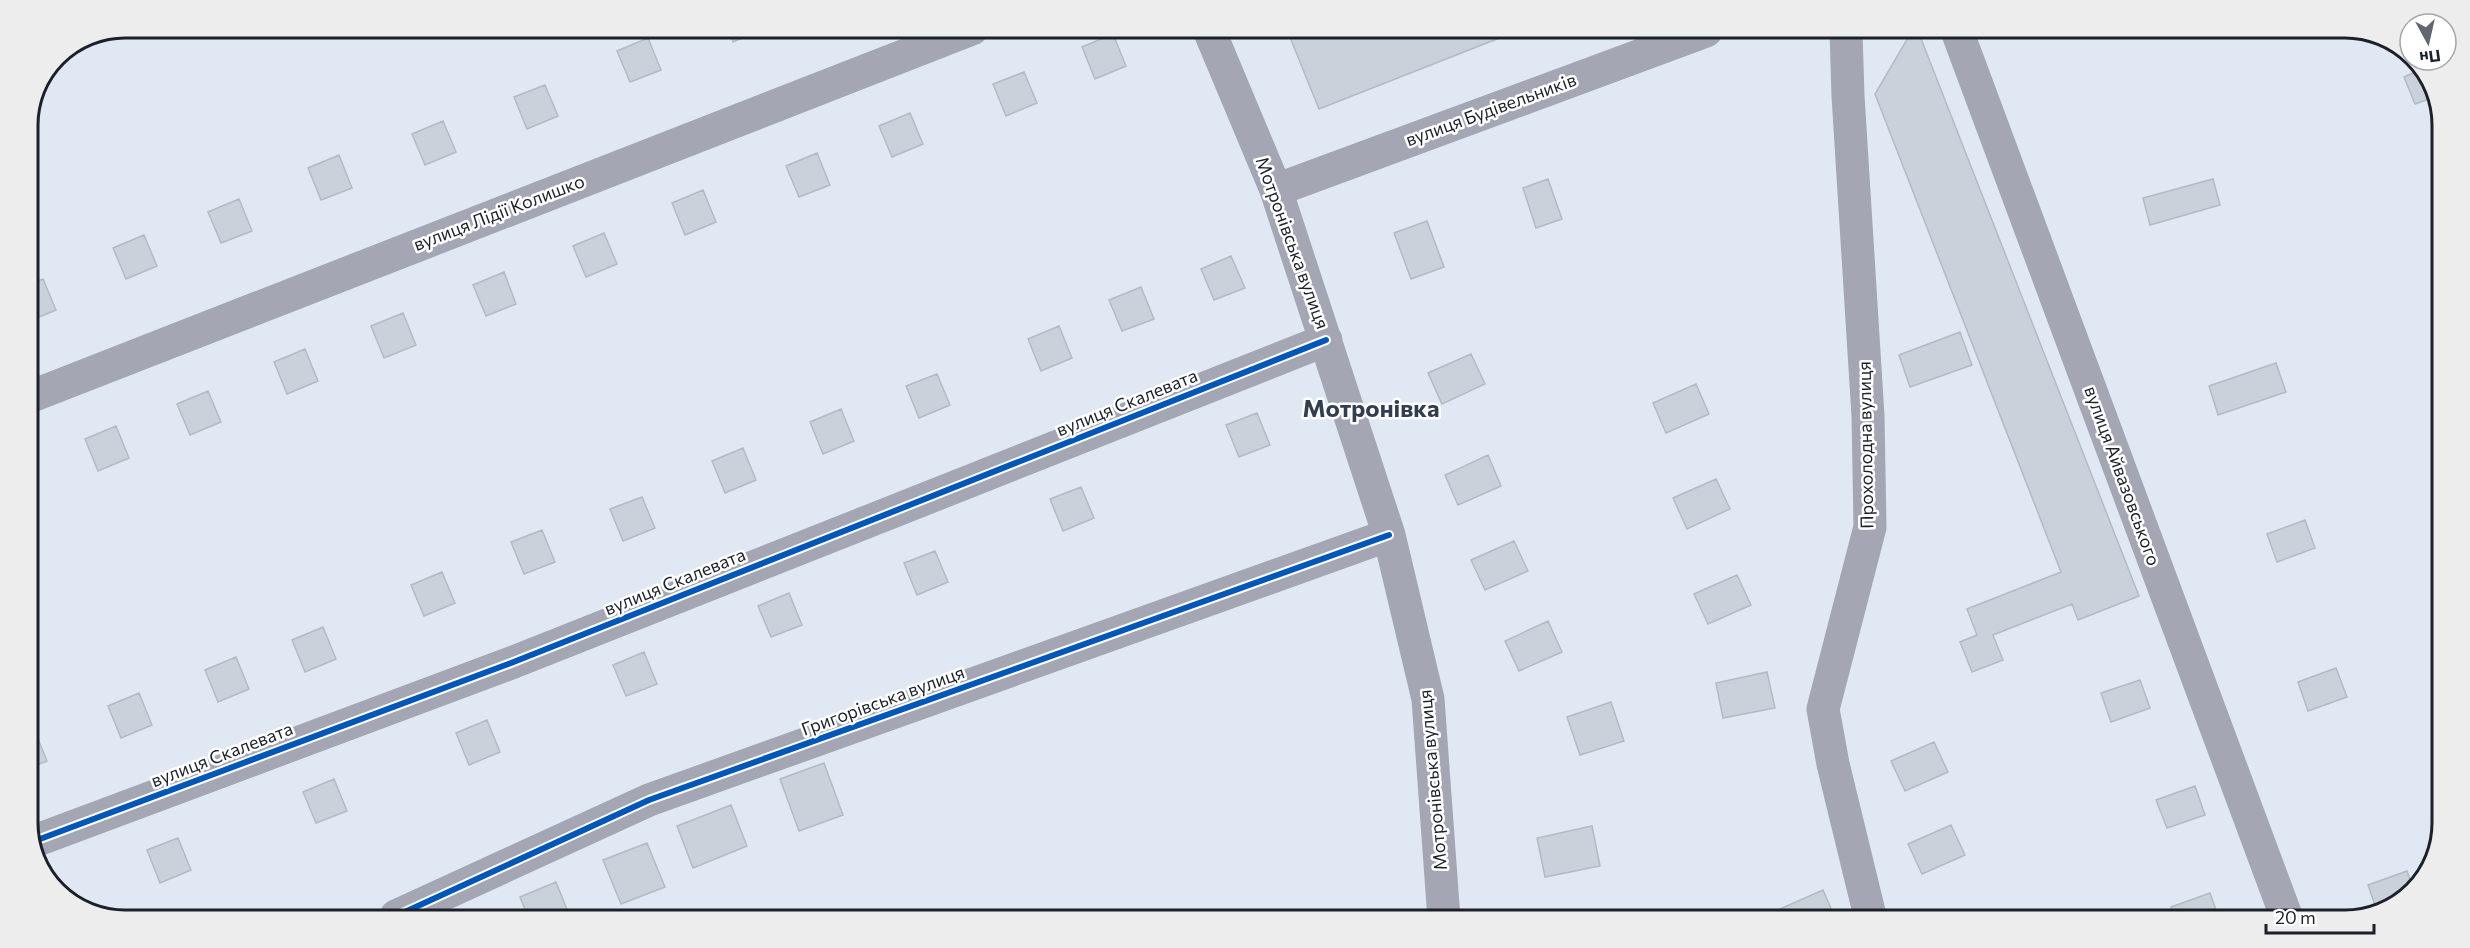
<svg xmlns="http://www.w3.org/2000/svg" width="2470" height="948" font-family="Commissioner,sans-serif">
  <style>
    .building { fill: #c9d2da; stroke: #b3bbc2; stroke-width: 1.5 }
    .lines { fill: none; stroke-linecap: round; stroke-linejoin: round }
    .street { stroke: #a4a6b3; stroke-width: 33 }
    .cycleway-casing { stroke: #fff; stroke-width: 10 }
    .cycleway { stroke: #0057b8; stroke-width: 6 }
    .labels { text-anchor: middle; stroke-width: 5; stroke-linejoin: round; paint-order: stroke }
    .street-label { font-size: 18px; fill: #1c2129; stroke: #fff }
    .district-label { font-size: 24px; font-weight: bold; fill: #323d4e; stroke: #fff }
    .rim { fill: none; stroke: #1c2129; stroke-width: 3 }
  </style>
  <rect width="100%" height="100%" fill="#e0e8f4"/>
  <path class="building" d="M728,28L764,29L733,42Z
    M1287,30H1499L1502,37L1319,109Z
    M1912,31H1918L2139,596L2078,620L2072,604L1993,635L2003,660L1972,672L1960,642L1977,635L1967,609L2061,572L1875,94Z
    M2110,32H2129L2112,38Z
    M1113,34L1126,66L1095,79L1082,47Z
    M648,38L661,70L630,82L617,51Z
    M2424,68L2435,97L2415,104L2404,77Z
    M1024,72L1037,103L1006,116L993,84Z
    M545,85L558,116L527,129L514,97Z
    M910,113L923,144L892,157L879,126Z
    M443,121L456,152L425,165L412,134Z
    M817,153L830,185L799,197L786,166Z
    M339,155L352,188L321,200L308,168Z
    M1548,179L1562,219L1536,228L1523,188Z
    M2213,179L2220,205L2150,225L2143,198Z
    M703,190L716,222L685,235L672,203Z
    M239,199L252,231L221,243L208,212Z
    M1427,221L1444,267L1411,279L1394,233Z
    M604,233L617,264L586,277L573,246Z
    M144,235L157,266L126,279L113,248Z
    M1231,256L1245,288L1214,300L1201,269Z
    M504,272L516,304L486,316L473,285Z
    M43,279L56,310L27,322V285Z
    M1141,287L1154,319L1122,331L1109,300Z
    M403,313L416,345L384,358L371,326Z
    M1059,326L1072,358L1041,371L1028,339Z
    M1960,332L1972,365L1910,387L1899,355Z
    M305,349L318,381L287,394L274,362Z
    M1471,354L1485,384L1442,404L1428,373Z
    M2276,363L2286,392L2218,415L2209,386Z
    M937,374L950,405L919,418L906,386Z
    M1696,384L1709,414L1666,433L1653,403Z
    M208,391L221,422L190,435L177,404Z
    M841,409L854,441L823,454L810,422Z
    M1257,413L1270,445L1239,457L1226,425Z
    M116,426L129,458L98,471L85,439Z
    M743,448L756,480L725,493L712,461Z
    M1488,455L1501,486L1458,505L1445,475Z
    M1716,479L1730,509L1687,529L1673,498Z
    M1081,487L1094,518L1063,531L1050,499Z
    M642,497L655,528L623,541L610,509Z
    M2305,520L2315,548L2277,562L2267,534Z
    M542,530L555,562L524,574L511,542Z
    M1514,541L1528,571L1485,590L1471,560Z
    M935,551L948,582L917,595L904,563Z
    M442,572L455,603L424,616L411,585Z
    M1737,575L1751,605L1708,624L1694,594Z
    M789,593L802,625L771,637L758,606Z
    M1548,621L1562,652L1519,671L1505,641Z
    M323,627L336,659L305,672L292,640Z
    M644,652L657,684L626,696L613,665Z
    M236,657L249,689L218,702L205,670Z
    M2336,668L2347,697L2308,711L2298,682Z
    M1767,672L1775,708L1723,718L1716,683Z
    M2140,680L2150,708L2111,722L2101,693Z
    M139,693L152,725L121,738L108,706Z
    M1611,702L1624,741L1580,755L1567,717Z
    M487,720L500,752L469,765L456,733Z
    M34,729L47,761L27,769V731Z
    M1934,742L1948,772L1905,791L1891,761Z
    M824,763L843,815L799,831L780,779Z
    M334,779L347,811L316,823L303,792Z
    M2195,786L2205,815L2167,828L2156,800Z
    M731,805L747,846L693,868L677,826Z
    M1951,825L1965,855L1922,874L1908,844Z
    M1592,826L1600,866L1545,877L1537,838Z
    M178,838L191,870L160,883L147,850Z
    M647,843L665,887L621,904L603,860Z
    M2407,871L2413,888L2400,904L2377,911L2368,885Z
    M556,882L570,917H528L520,897Z
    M1823,890L1836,920H1784L1780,909Z
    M2210,893L2220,921H2176L2171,907Z"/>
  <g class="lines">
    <path class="street" d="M1209,30L1276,190L1389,535L1428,699L1444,919
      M1846,31L1848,96L1868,416L1870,527L1823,709L1833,764L1871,920
      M1957,31L2288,921
      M1276,190L1706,31
      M27,398L972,29
      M32,842L511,663L1326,340
      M396,916L649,800L1389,535"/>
    <g class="cycleway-casing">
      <path id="cycleway" d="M32,842L511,663L1326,340
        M396,916L649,800L1389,535"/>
    </g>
    <use href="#cycleway" class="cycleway"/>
  </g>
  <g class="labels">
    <g class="street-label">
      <text transform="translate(1491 110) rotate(-20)" y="6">вулиця Будівельників</text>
      <text transform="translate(499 213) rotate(-21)" y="6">вулиця Лідії Колишко</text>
      <text transform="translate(1292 243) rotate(70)" y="6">Мотронівська вулиця</text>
      <text transform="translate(1127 403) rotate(-22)" y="6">вулиця Скалевата</text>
      <text transform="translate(1866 445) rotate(-91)" y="6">Прохолодна вулиця</text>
      <text transform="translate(2122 476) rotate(70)" y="6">вулиця Айвазовського</text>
      <text transform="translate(675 582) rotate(-22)" y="6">вулиця Скалевата</text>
      <text transform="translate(883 701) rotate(-20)" y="6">Григорівська вулиця</text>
      <text transform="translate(222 755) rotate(-21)" y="6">вулиця Скалевата</text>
      <text transform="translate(1433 780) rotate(-95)" y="6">Мотронівська вулиця</text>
    </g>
    <g class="district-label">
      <text x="1371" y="417">Мотронівка</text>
    </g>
  </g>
  <path d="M0 0H2470V948H0ZM125 38H2345A87 87 0 0 1 2432 125V823A87 87 0 0 1 2345 910H125A87 87 0 0 1 38 823V125A87 87 0 0 1 125 38Z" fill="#ededee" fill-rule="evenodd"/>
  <path class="rim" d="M125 38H2345A87 87 0 0 1 2432 125V823A87 87 0 0 1 2345 910H125A87 87 0 0 1 38 823V125A87 87 0 0 1 125 38Z"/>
  <g transform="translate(2428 42) rotate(172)"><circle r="28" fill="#ffffff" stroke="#a4a6a9" stroke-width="1.5"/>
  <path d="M0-4.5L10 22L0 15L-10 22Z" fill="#616770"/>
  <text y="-9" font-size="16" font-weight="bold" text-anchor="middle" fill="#1c2129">Пн</text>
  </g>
  <path d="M2266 924v9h108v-9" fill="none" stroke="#1c2129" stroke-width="3"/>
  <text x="2275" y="924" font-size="18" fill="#1c2129" stroke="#ffffff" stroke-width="4.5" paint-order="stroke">20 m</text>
</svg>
